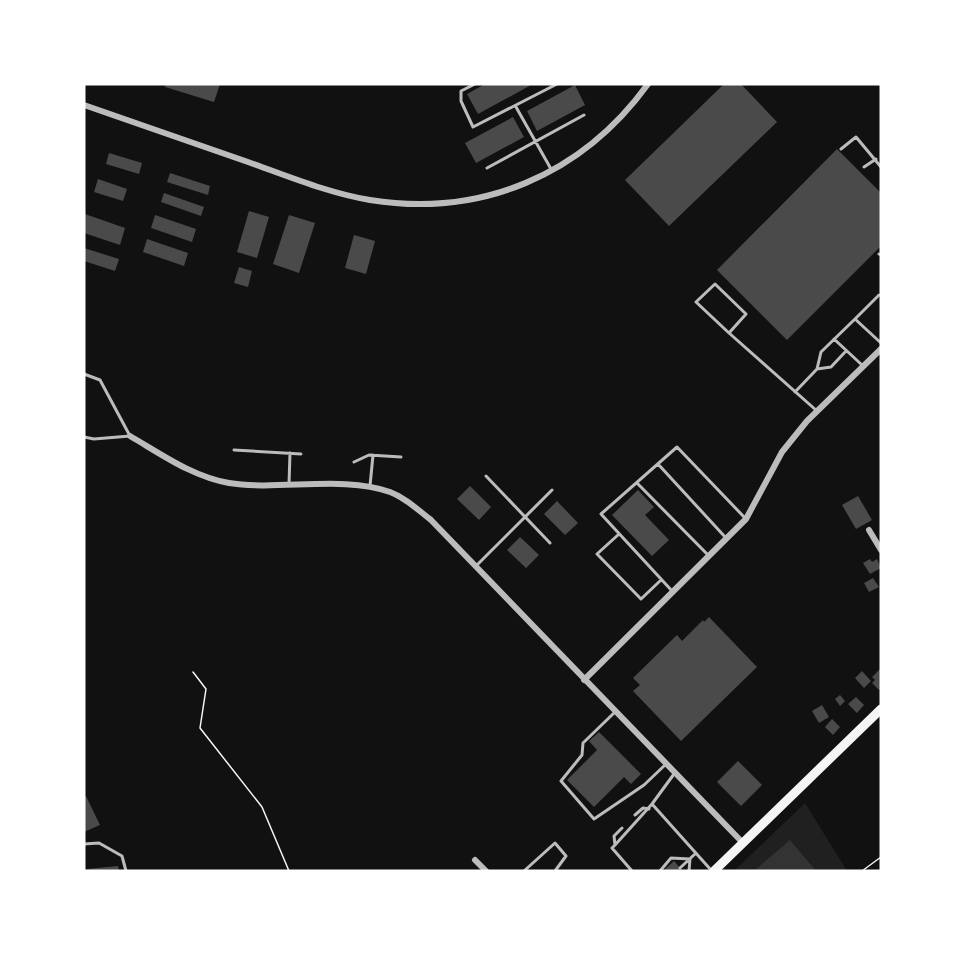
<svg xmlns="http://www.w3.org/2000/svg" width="965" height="955" font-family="'Archivo Narrow',sans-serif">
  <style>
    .green { fill: #202020 }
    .water { fill: #333 }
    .building { fill: #4a4a4a }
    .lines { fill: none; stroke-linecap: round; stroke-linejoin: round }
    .path { stroke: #f5f5f5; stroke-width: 1.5 }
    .service { stroke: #bcbcbc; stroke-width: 3 }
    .minor { stroke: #bcbcbc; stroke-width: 6 }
    .primary { stroke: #f5f5f5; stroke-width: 9 }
  </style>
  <rect width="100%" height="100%" fill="#111"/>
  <path class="green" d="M805,803L847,871H734Z"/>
  <path class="water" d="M790,840L816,871H754Z"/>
  <path class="building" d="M166,84H220L214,102L165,87Z
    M485,84H533L478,114L467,94Z
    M724,84H741L777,122L669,226L625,180Z
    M575,85L585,105L537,131L527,111Z
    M513,117L524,137L476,163L465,143Z
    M837,149L881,193V246L787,340L717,270Z
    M109,153L142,163L139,174L106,164Z
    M170,173L210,186L208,195L167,182Z
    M98,179L127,189L123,201L94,192Z
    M164,193L204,207L201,216L161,202Z
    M249,211L269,217L257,258L237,252Z
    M85,214L125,228L120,245L84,233Z
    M155,215L196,229L192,242L151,228Z
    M289,215L315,223L299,273L273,264Z
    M354,235L375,241L366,274L345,268Z
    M147,239L188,253L184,266L143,252Z
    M84,248L119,259L115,271L84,261Z
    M239,267L252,271L248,287L234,283Z
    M470,486L491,507L479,520L457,499Z
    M638,490L654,507L645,515L669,540L652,556L612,515Z
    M858,496L872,520L856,529L842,505Z
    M557,501L578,523L565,535L544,514Z
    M520,537L539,555L526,568L507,550Z
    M870,559L872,562L877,559L881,568L870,574L863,563Z
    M873,578L879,587L869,592L864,583Z
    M709,617L757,667L681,741L633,691L640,685L633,678L677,635L682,641L703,620L704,622Z
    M881,668V688L879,690L872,683L875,680L872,677Z
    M862,671L871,681L864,688L855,678Z
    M840,695L845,701L840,706L835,699Z
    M856,697L864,705L857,713L848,704Z
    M822,705L829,717L819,723L812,711Z
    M832,719L840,727L833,735L825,727Z
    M599,732L641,774L631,784L624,777L594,807L567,780L597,750L589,741Z
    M738,761L762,785L741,806L717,782Z
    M86,796L100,825L84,832V797Z
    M674,861L683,871H663Z
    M118,866L119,871H87V869Z"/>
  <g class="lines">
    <path class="path" d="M193,672L206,689L200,728L262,807L289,871
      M862,871L881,857"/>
    <path class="service" d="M475,84L461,91V101L473,127L557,84
      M516,107L551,169
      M841,149L856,137L881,167
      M864,167L876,159
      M487,168L584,115
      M879,254L881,255
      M879,295L855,319L881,343
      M729,333L696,302L715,284L746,314L729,333L817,411
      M834,339L862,365
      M817,369L831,367L846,351
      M84,374L100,380L130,436L94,439L84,437
      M795,392L817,369L821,352L855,319
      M234,450L301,454
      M354,462L369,455L401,457
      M658,464L726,538
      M486,476L550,543
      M637,483L709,556
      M289,484L290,453
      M370,486L373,455
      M619,534L597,554L641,599L661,580
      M477,565L552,490
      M673,592L601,514L677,447L745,518
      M615,712L583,743L582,755L561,781L594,819L644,785L665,765
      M674,774L652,804L711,870
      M635,815L643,808L649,809
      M622,828L614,836L615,845L612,848L632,871
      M84,844L99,843L122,856L126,871
      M615,845L652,804
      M680,868L696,853
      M524,871L555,843L566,856L555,871
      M660,871L671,858L690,859L689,871"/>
    <path class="minor" d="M84,105C139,124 193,143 248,162C288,176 328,193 370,200C481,218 582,175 648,84
      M130,436C161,454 193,477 229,483C278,491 344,475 390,492C406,498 418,510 431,520L743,843
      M869,530L881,550
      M584,680L746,519L782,452L807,421L881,349
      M475,860L486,871"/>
    <path class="primary" d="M714,871L881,709"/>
  </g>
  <rect width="965" height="955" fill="none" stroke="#ffffff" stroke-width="171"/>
</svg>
